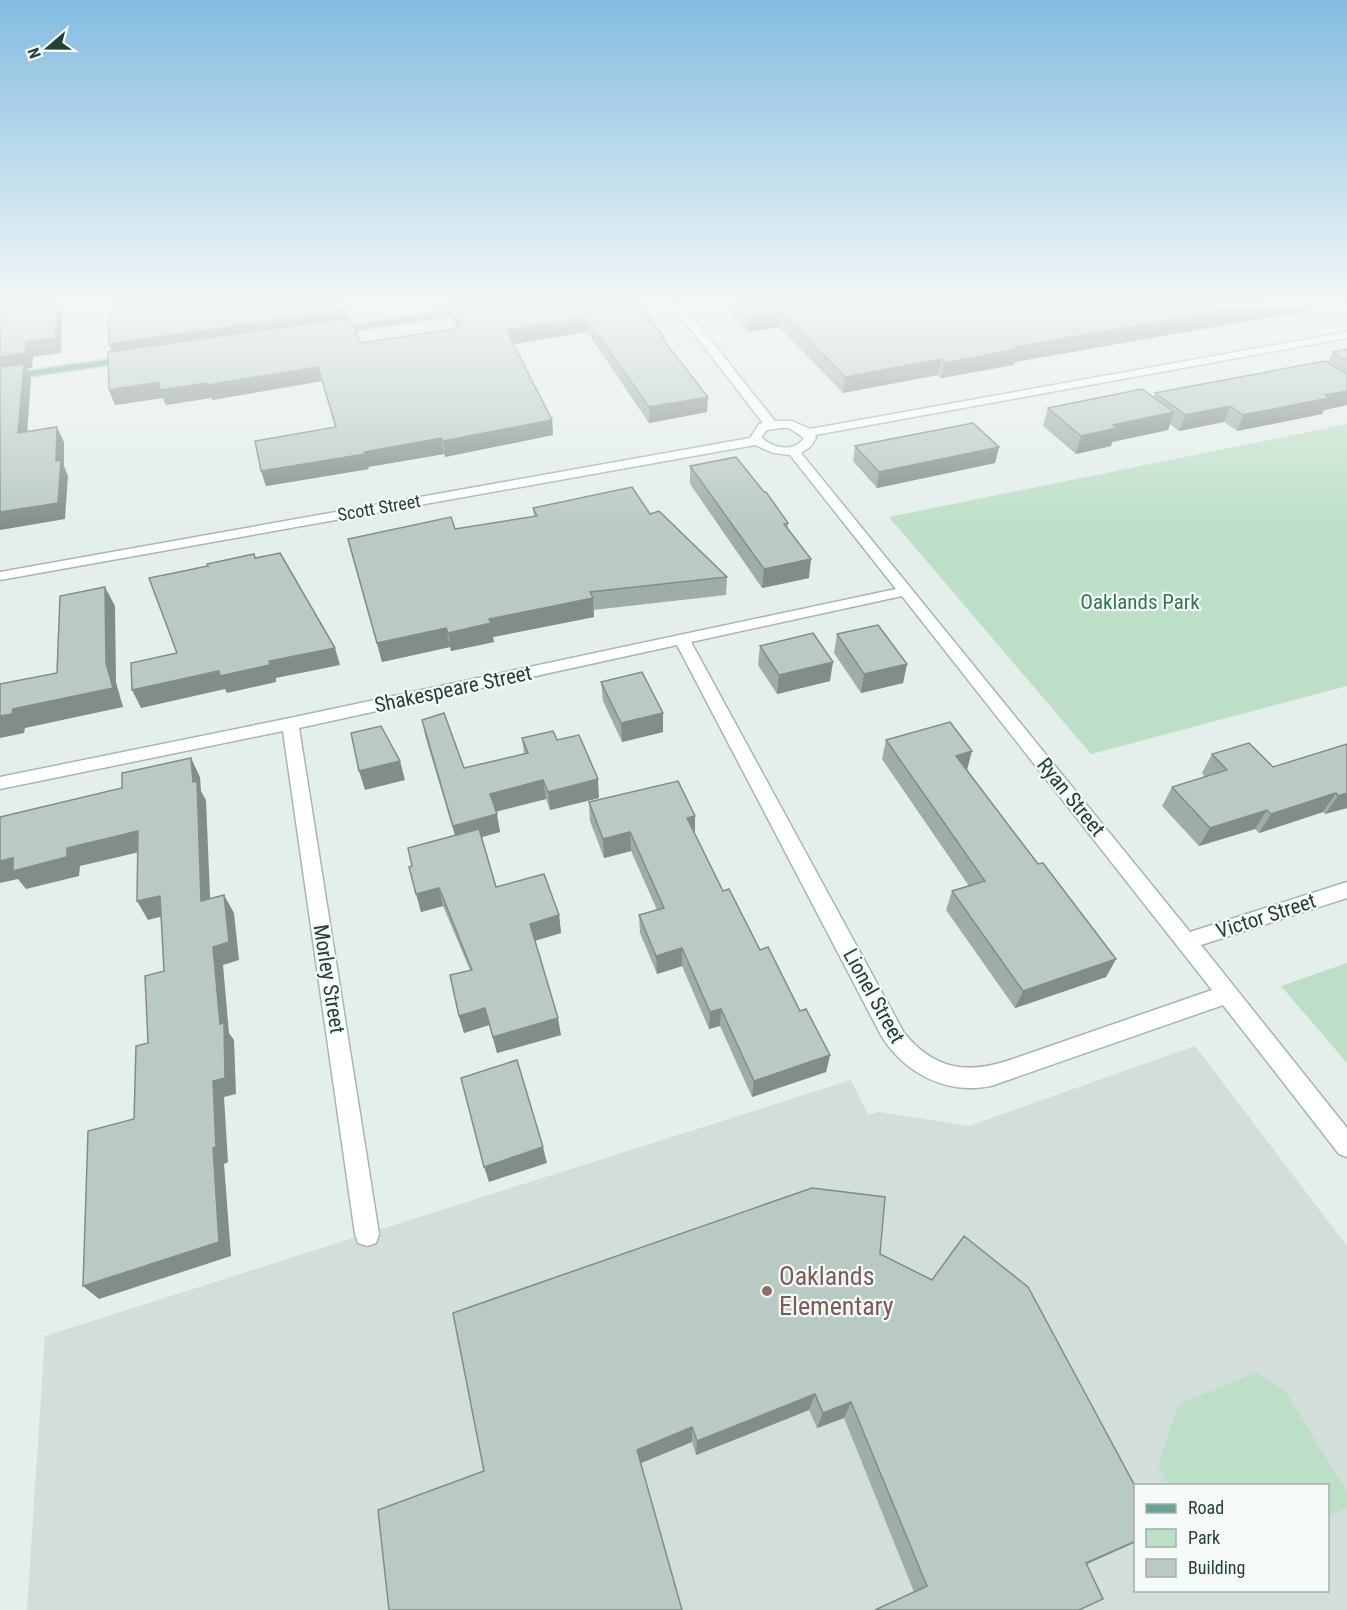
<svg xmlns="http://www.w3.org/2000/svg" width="1347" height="1610" font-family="'Roboto Condensed',sans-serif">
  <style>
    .built { fill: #d2ded9; fill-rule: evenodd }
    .green { fill: #bddfc7 }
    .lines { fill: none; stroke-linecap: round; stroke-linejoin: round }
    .minor-casing { stroke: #a6b7b1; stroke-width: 3 }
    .major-casing { stroke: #c1cac8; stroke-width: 3 }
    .minor { fill: #fff; fill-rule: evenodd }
    .major { fill: #68a496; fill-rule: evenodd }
    .wall { fill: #9fada8 }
    .shaded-wall { fill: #828d88 }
    .building { fill: #b9c9c3; stroke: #828d88; stroke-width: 1.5 }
    .education-dot { fill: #8d6e63; stroke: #f5faf8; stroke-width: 2 }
    .labels { text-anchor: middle; stroke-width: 4.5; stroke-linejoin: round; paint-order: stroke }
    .far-street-label { font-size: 18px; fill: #234139; stroke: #f5faf8 }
    .park-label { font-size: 21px; fill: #2c794b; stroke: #f5faf8 }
    .street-label { font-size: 21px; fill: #234139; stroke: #f5faf8 }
    .near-education-label { font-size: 26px; fill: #785e54; stroke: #f5faf8; text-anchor: start }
  </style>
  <rect width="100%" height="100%" fill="#e4eeea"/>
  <path class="built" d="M1195,1046L1347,1246V1610H27L45,1336L851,1080L868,1115L879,1112L969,1126ZM1136,1486H1328V1590H1136Z"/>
  <path class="green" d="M1347,424V686L1091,754L889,517Z
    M1347,963V1063L1281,986Z
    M1256,1373L1286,1392L1347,1492V1508L1328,1516V1486L1168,1485L1158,1465L1179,1404Z"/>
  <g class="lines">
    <g class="minor-casing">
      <path id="minor" d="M671,304H682L775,421H792L810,429L1347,332V338L815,435L816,438L810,447L801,453L1190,932L1347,882V898L1201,945L1347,1128V1157L1339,1154L1223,1005L991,1086C947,1095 906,1074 882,1037L677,645L299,728L379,1234L376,1243L367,1246L358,1243L355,1234L283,731L0,789V777L290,718L896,589L790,455L773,453L755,445L0,580V572L750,438L759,424L763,423ZM781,428H789L804,438C794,452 776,449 763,439L762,436L767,430ZM902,596L1212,990L1010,1060C966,1075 934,1069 904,1033L691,642Z"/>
    </g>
    <g class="major-casing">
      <path id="major" d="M491,304H519L514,307L331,334L326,331L331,328Z
        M132,356L136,357V361L0,381V375Z"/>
    </g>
    <use href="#minor" class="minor"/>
    <use href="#major" class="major"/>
  </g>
  <path class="wall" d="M446,304H639L664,342L707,412L649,423L587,332L513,344L552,420L553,435L445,457L444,454L368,467L369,469L266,486L261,471L335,427L322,381L212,400L211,398L166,405L163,398L115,405L109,390L112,352L109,344L346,305L349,318L360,343L457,329L452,318L451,307L448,308Z
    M723,304H1320L1312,306L1311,310L1015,362L1014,365L941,378L938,375L843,393L779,327L748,332Z
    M1347,349V405L1324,410L1322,414L1237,431L1224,422L1179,431L1170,424L1168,430L1112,442L1111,446L1076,454L1043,426L1048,408L1153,397L1155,393L1328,362L1333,352Z
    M855,446L999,447L995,463L877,488L853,461Z
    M690,466L764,492L788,523V529L809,578L762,588L690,484Z
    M533,508L650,514L727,577L726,595L593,610L594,617L493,637L494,642L451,651L450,647L382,662L348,539L455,529L534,517Z
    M837,634L907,664L903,683L861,693L834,653Z
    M760,646L830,681L777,694L758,665Z
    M601,682L663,713V732L622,742L603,701Z
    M422,720L464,768L524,754L522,738L557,740L599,798L550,810L546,799L496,812L500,832L482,837L496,887L559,915L561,933L535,941L561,1035L497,1053L489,1025L464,1033L459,1016L470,970L443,906L421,912L412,866L455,836L426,739Z
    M886,740L967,770L1038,864L1116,959L1106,977L1015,1008L946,910L952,891L969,886L882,759Z
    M1347,744V808L1325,814L1323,812L1259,833L1255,829L1199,846L1162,806L1172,787L1205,777L1202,773L1212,754L1273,767Z
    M589,802L695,834L723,891L760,950L830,1055L826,1072L752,1097L720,1026L709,1029L682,966L657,974L640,933L639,915L657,910L631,851L604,858L590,821Z
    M880,1254L1087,1564L914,1592L844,1418L817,1428L809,1410L696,1455L692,1442L484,1471Z"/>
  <path class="shaded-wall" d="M57,304H63L61,353L33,357L32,368L27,369L31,379L26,449L18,433L0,373V357L26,342Z
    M1261,304H1320L1312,306L1311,310L1015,362L1014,365L941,378L944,363L1015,347Z
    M347,310L350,322L114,356L109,344Z
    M780,312L779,327L748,332V317Z
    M586,318L587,332L508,345L506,330Z
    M941,359L938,375L843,393L845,377Z
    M318,367L322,381L212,400L211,398L166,405L163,398L115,405L109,390L159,382Z
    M1347,391V405L1324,410L1322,414L1237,431L1243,415Z
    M708,397L707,412L649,423V407Z
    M1230,406L1224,422L1179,431L1186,415Z
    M1174,412L1168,430L1112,442L1111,446L1076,454L1081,436L1113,425Z
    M552,420L553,435L445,457L443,441Z
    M57,427L64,442V466L68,476L65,519L0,530V512L56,461Z
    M441,438L444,454L368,467L369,469L266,486L261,471Z
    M999,447L995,463L877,488L879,472Z
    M811,559L809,578L762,588L764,569Z
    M105,587L115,606L116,682L123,707L25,728L24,733L0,738V716L106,663Z
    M593,598L594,617L493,637L494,642L451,651L448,633L489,619Z
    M446,628L450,647L382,662L377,643Z
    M335,648L340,665L276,678V682L227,693L225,689L141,708L132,690L269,661Z
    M833,662L830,681L777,694L779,675Z
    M907,664L903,683L861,693L864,674Z
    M663,713V732L622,742L621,723Z
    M972,751L967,770L956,756Z
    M191,758L200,777L201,791L206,800L211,920L201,901Z
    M400,761L405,780L365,790L359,771Z
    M598,779L599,798L550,810L548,792Z
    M543,780L546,799L493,812L490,794Z
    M1336,793L1323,812L1259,833L1271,814Z
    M1347,793V808L1325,814L1338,796Z
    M1267,810L1255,829L1199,846L1210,828Z
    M497,814L500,832L457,844L453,826Z
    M695,816V835L687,818Z
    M138,831L148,850L80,866L79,876L26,889L18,879L0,883V861L67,848Z
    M630,832L631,851L604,858L603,839Z
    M439,888L443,906L421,912L416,894Z
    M224,895L234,913L239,960L223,965L229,1033L234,1040L236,1094L224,1097L228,1162L224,1164L231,1256L99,1299L83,1286L213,1148V947Z
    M160,896L171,914L148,920L137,901Z
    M559,915L561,933L533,941L530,924Z
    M682,948V966L657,974L656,956Z
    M1116,959L1106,977L1015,1008L1023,991Z
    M485,1008L489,1025L464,1033L459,1016Z
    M721,1009L720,1026L709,1029L710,1012Z
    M558,1018L561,1035L497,1053L493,1037Z
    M830,1055L826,1072L752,1097L754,1081Z
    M543,1147L547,1163L489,1182L484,1167Z
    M815,1394L809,1410L696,1455L697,1441Z
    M851,1402L844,1418L817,1428L823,1413Z
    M692,1427V1442L639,1464L637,1450Z
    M1136,1541V1542L1067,1573L1086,1563Z"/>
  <path class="building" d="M0,304H57L55,338L26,342L25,353L0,357Z
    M113,304H346L347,310L109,344L108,315L114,314Z
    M450,304H639L664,337H661L708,397L649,407L586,318L506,330L552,420L443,441L441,438L364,452L365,454L261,471L255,441L336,427L318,367L207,385V383L160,390L159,382L109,390L108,352L351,318L360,343L461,328Z
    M737,304H1261L1015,347L1018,349L944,363L941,359L845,377L780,312L748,317Z
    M1347,349V361L1333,352Z
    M1325,361L1347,374V391L1325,395L1329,398L1243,415L1230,406L1186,415L1155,393Z
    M24,364L18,433L57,427L56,461L61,460L58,503L0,512V367Z
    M1142,389L1174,412L1113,425L1117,428L1081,436L1048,408Z
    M973,423L999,447L879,472L855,446Z
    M736,457L764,492H766L788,523L784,524L811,559L764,569L690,466Z
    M632,487L650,514L659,511L727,577L590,592L593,598L489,619L491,623L448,633L446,628L377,643L348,539L451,517L455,529L537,516L533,508Z
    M280,553L335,648L269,661L270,665L220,676L219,671L132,690L131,663L177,653L149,578L208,566L207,564L254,554L255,558Z
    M105,587L106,663L113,688L13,709L12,714L0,716V684L57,673L60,596Z
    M878,625L907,664L864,674L837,634Z
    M813,633L833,662L779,675L760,646Z
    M642,672L663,713L621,723L601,682Z
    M444,713L464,768L528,753L522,738L553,731L557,740L579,735L598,779L548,792L543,780L490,794L497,814L453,826L422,720Z
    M950,722L972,751L956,756L1038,864L1043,863L1116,959L1023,991L952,891L985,881L886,740Z
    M381,726L400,761L359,771L351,733Z
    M1249,743L1273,767L1347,744V793L1338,796L1336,793L1271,814L1267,810L1210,828L1172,787L1227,770L1212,754Z
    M191,758L193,782L197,781L201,901L224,895L229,942L213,947L220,1024L224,1023L225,1078L213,1081L216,1147L213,1148L219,1242L83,1286L88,1131L134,1119L136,1046L148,1043L145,976L164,971L160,896L137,901L138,831L67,848V857L13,871V858L0,861V817L122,788V773Z
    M678,781L695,816L687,818L723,891L729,889L760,950L768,947L800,1011L806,1009L830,1055L754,1081L721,1009L710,1012L682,948L656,956L639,915L664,908L630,832L603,839L589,802Z
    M479,829L496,887L544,874L559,915L530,924L558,1018L493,1037L485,1008L459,1016L450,975L472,970L439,888L416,894L409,867L412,866L408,848Z
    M517,1060L543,1147L484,1167L461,1078Z
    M812,1188L885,1197L880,1254L932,1280L964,1236L1028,1287L1136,1488V1541L1086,1563L1103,1599L1079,1610H875L927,1586L851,1402L823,1413L815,1394L697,1441L692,1427L637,1450L682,1610H389L378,1510L484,1471L453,1313Z"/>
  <linearGradient id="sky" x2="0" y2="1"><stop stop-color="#83bce0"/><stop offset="0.57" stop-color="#f3f7f6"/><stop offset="1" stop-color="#f3f7f6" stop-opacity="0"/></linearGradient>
  <rect width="1347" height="530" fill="url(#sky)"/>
  <circle class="education-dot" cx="767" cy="1291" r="6"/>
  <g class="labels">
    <g class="far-street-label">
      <text transform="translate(379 508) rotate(-10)" y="6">Scott Street</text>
    </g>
    <g class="park-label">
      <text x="1140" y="609">Oaklands Park</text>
    </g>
    <g class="street-label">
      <text transform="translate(453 689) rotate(-12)" y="7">Shakespeare Street</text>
      <text transform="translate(1071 797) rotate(51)" y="7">Ryan Street</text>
      <text transform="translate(1266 916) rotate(-18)" y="7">Victor Street</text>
      <text transform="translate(329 979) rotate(81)" y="7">Morley Street</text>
      <text transform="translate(874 996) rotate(61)" y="7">Lionel Street</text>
    </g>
    <g class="near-education-label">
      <text x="779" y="1285">Oaklands<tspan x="779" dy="30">Elementary</tspan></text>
    </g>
  </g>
  <rect x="1134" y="1484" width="195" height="108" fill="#f5faf8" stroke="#a1b0ac" stroke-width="1.5"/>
  <rect x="1146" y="1504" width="30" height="9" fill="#68a496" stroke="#a1b0ac" stroke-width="1.5"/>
  <text x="1188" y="1514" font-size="18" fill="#234139">Road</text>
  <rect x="1146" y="1529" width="30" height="18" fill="#bddfc7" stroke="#a1b0ac" stroke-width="1.5"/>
  <text x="1188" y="1544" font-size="18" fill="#234139">Park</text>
  <rect x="1146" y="1559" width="30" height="18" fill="#b9c9c3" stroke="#a1b0ac" stroke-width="1.5"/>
  <text x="1188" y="1574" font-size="18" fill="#234139">Building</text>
  <g transform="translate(48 48) rotate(250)" stroke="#f5faf8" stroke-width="4.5" paint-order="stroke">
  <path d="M0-4.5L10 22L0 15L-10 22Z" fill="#234139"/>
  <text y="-9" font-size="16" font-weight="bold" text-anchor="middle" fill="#234139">N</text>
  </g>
</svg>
